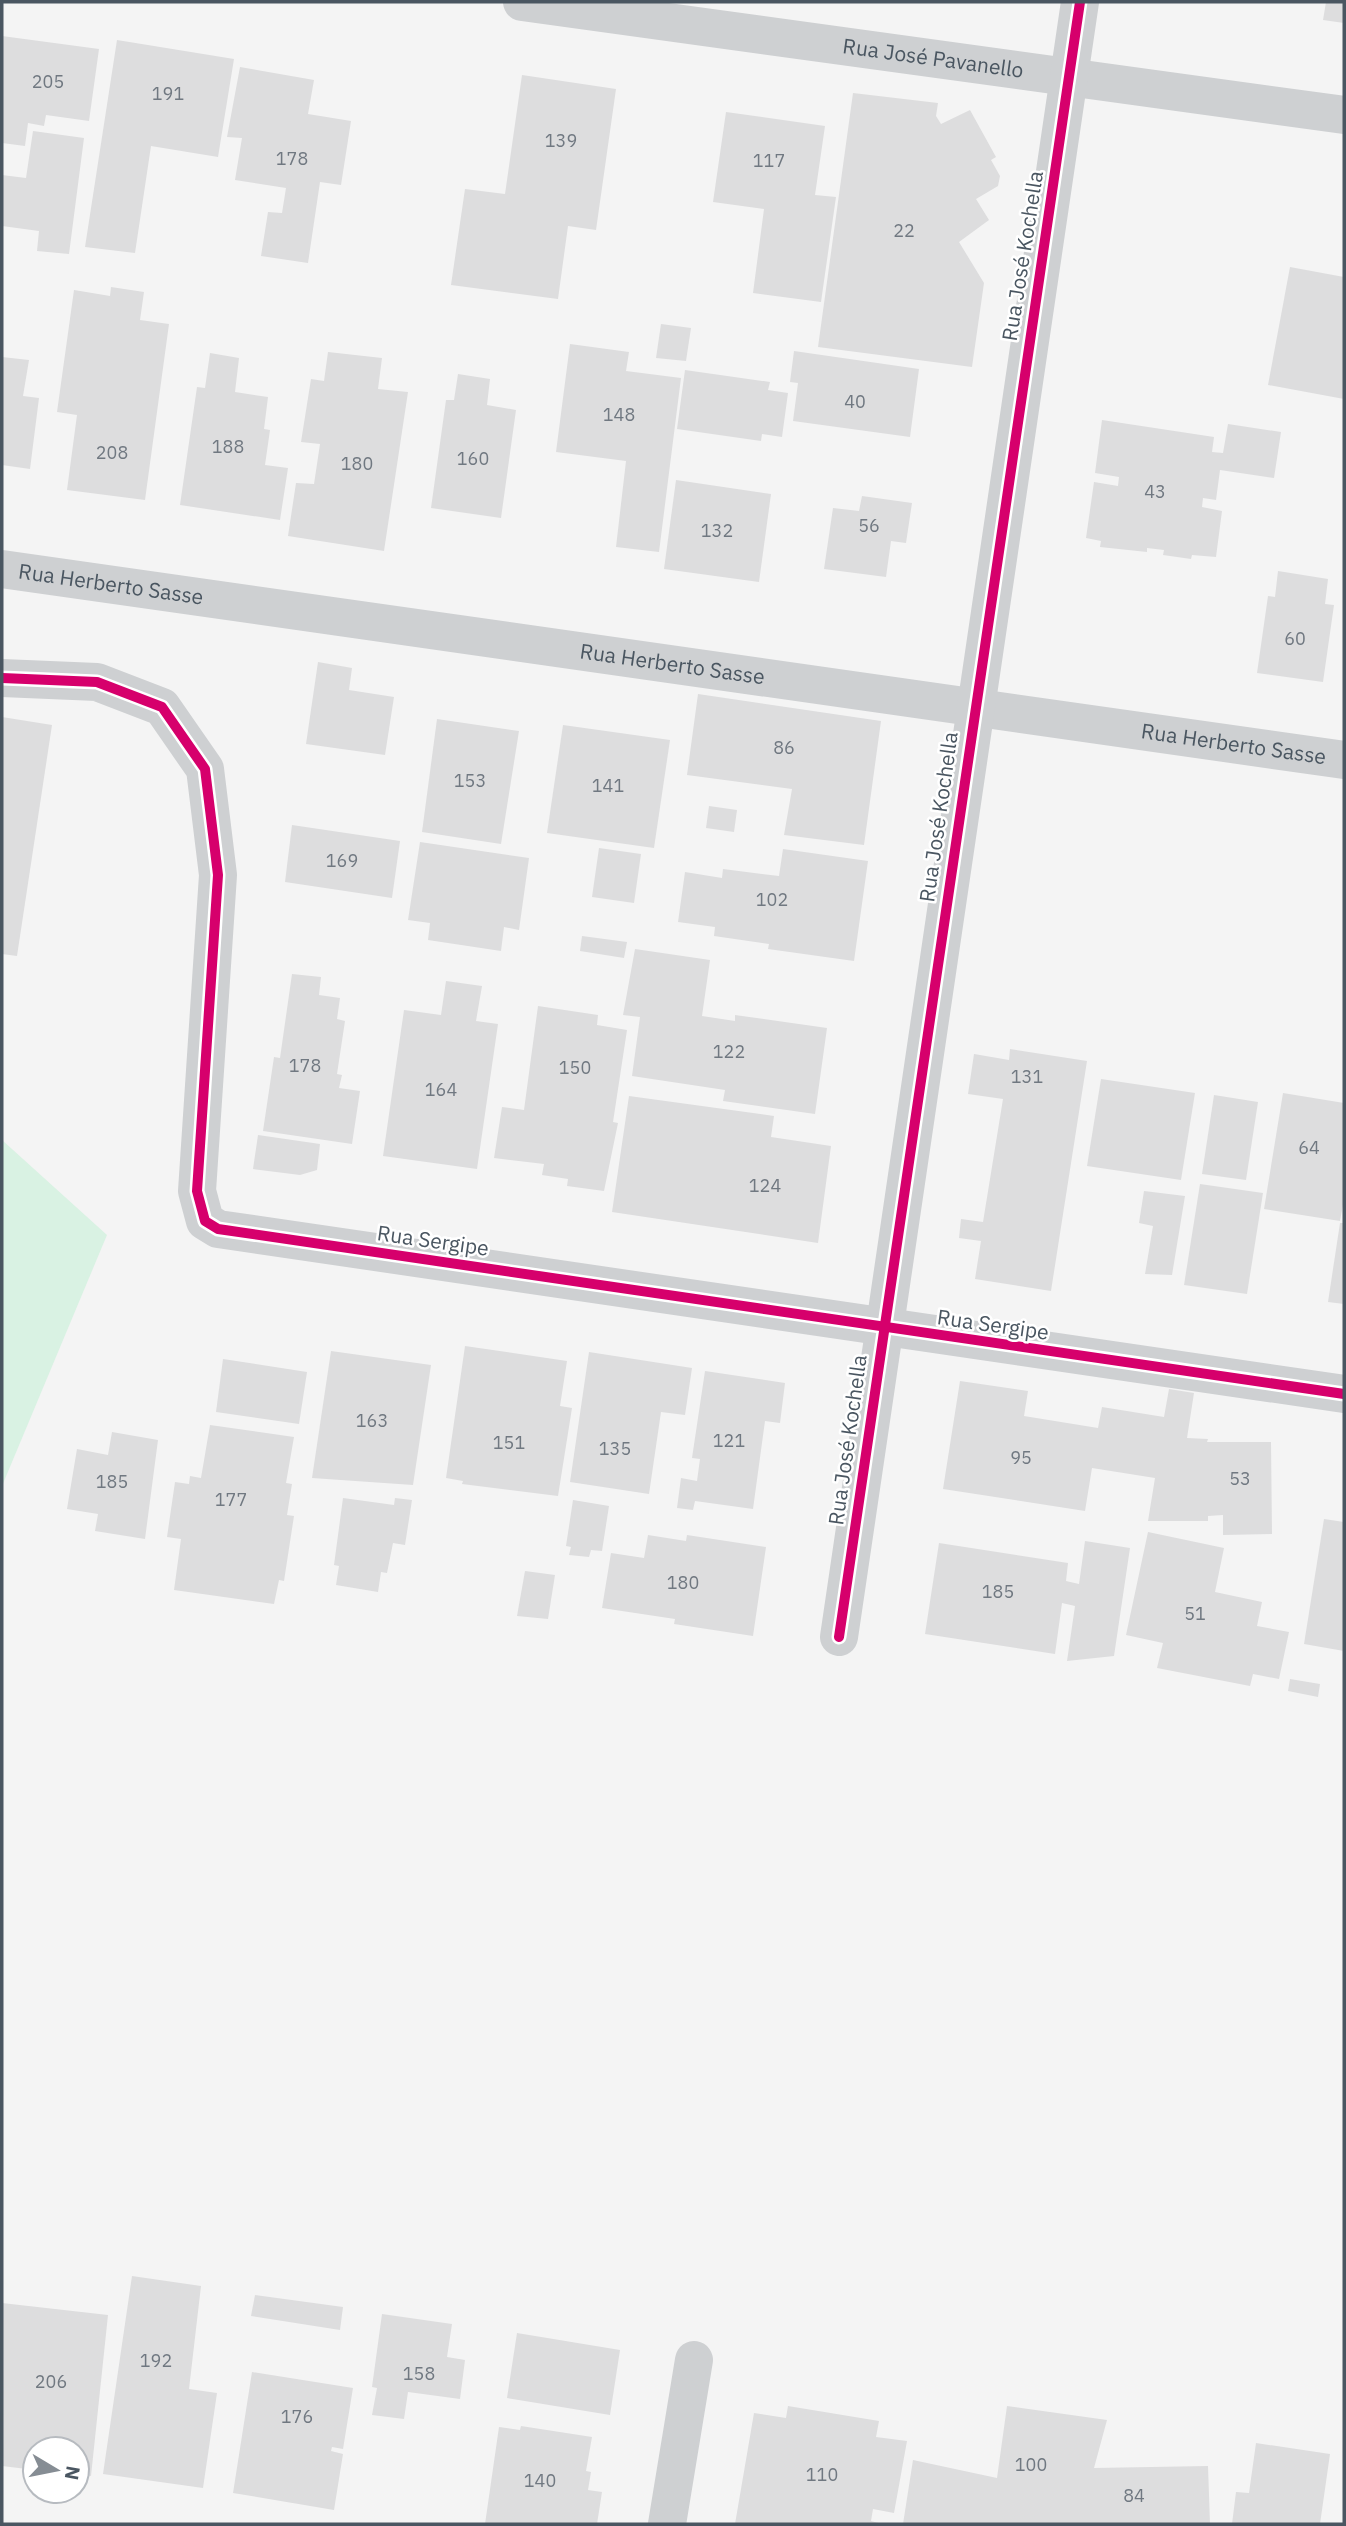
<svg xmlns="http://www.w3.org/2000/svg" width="1346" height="2526" font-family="'IBM Plex Sans',sans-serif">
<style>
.green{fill:#d9f2e3}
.building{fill:#ddddde}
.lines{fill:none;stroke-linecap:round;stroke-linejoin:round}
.street{stroke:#ced0d2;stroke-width:38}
.cycleway-casing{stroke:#fff;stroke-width:15}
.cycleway{stroke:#d6006c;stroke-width:10}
.labels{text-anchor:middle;stroke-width:5;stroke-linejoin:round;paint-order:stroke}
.number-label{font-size:18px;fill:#707881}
.street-label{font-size:21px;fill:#4a5661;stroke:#fff}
</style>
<rect width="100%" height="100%" fill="#f4f4f4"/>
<polygon class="green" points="2,1140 107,1235 2,1486"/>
<g class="building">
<polygon points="1326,2 1344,2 1344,23 1323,20"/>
<polygon points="2,36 99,49 89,121 46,115 44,126 28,123 25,146 2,143"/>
<polygon points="117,40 234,59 218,157 151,146 135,253 85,247"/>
<polygon points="240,67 314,80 308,114 351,121 341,185 320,182 308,263 261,256 268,212 282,213 286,188 235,180 242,138 227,137"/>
<polygon points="522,75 616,89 596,230 568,226 558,299 451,285 465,189 505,194"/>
<polygon points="853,93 938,103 936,116 941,124 970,110 996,157 991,160 1000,176 998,186 976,199 989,220 959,242 984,283 972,367 818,347"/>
<polygon points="726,112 825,126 815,195 836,197 821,302 753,293 764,209 713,202"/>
<polygon points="33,131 84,138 69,254 37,251 39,231 2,226 2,175 26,178"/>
<polygon points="1290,267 1344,277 1344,399 1268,385"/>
<polygon points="111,287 144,292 140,320 169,324 145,500 67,490 77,415 57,412 74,290 110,296"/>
<polygon points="661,324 691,328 686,361 656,358"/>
<polygon points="570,344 629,352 626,371 681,378 659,552 616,547 626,461 556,452"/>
<polygon points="794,351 919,369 910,437 793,421 798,383 790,382"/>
<polygon points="328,352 382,358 378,389 408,392 384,551 288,536 296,483 314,484 320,444 301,442 311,379 324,381"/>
<polygon points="210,353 239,358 235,392 268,397 264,429 270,430 265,465 288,468 280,520 180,505 197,387 205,388"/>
<polygon points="2,357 29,360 23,396 39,398 30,469 2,465"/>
<polygon points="685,370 770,382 768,390 788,393 782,437 762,434 761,441 677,429"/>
<polygon points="458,374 490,379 487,405 516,410 501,518 431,508 446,400 454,400"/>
<polygon points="1102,420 1214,437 1212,452 1223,453 1228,424 1281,432 1274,478 1220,470 1216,500 1203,498 1202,507 1222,511 1216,557 1192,555 1191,559 1163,555 1164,550 1147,548 1147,552 1100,547 1101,541 1086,538 1094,482 1118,486 1119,477 1095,473"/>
<polygon points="676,480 771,494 759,582 664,569"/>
<polygon points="862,496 912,503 906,543 891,541 886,577 824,569 833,508 859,511"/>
<polygon points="1278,571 1328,579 1325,604 1334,605 1323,682 1257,673 1268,596 1275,597"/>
<polygon points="318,662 352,668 349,690 394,697 385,755 306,744"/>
<polygon points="698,694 881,721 864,845 784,835 792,789 687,775"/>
<polygon points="2,717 52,725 17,956 2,954"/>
<polygon points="437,719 519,731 501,844 422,832"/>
<polygon points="563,725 670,740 654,848 547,833"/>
<polygon points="709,806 737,810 734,832 706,828"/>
<polygon points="292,825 400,841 392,898 285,882"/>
<polygon points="420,842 529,858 519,930 504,927 501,951 428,940 430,923 408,920"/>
<polygon points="599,848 641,854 634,903 592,897"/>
<polygon points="783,849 868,861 854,961 768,949 769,944 714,936 715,927 678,922 685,872 722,878 723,869 779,876"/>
<polygon points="582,936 627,942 624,958 580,951"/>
<polygon points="635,949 710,960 702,1016 735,1021 735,1015 827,1028 815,1114 723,1101 725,1090 632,1076 640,1017 623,1015"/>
<polygon points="292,974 321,977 319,995 340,998 337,1019 345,1021 337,1074 342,1075 339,1088 360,1091 352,1144 263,1131 274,1057 280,1058"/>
<polygon points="446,981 482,986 476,1021 498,1024 477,1169 383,1156 404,1010 441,1015"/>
<polygon points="538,1006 598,1015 597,1025 627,1030 613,1122 618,1123 604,1191 567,1186 568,1179 542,1175 544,1164 494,1158 502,1107 524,1110"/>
<polygon points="1010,1049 1087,1061 1051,1291 975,1279 981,1241 959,1238 961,1219 983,1222 1003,1099 968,1094 974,1054 1009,1060"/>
<polygon points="1101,1079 1195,1093 1181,1180 1087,1166"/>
<polygon points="1283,1093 1344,1103 1344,1199 1340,1221 1264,1209"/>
<polygon points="1214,1095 1258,1102 1246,1180 1202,1174"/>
<polygon points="629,1096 774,1116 771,1137 831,1146 818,1243 612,1212"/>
<polygon points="258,1135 320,1144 317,1170 300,1175 253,1169"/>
<polygon points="1200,1184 1263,1193 1247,1294 1184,1285"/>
<polygon points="1144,1191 1185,1196 1172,1275 1145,1274 1153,1226 1139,1223"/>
<polygon points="1340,1223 1344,1223 1344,1304 1328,1302"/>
<polygon points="465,1346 567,1361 560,1406 572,1408 558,1496 462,1484 463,1481 446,1478"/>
<polygon points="331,1351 431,1365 413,1485 312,1478"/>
<polygon points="589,1352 692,1368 685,1415 661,1412 649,1494 570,1482"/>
<polygon points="223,1359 307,1372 299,1424 216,1412"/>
<polygon points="705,1371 785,1383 780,1423 765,1421 753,1509 695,1501 693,1510 677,1508 681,1478 697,1481 700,1459 692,1458"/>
<polygon points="960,1381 1028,1391 1024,1416 1098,1428 1102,1407 1164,1417 1169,1389 1194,1393 1187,1438 1208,1439 1207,1442 1271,1442 1272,1534 1223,1535 1223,1515 1208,1516 1208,1521 1148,1521 1155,1478 1092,1468 1085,1511 943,1489"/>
<polygon points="210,1425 294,1437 286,1483 292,1484 287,1515 294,1516 284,1581 279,1580 274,1604 174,1590 181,1539 167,1537 175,1482 189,1484 190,1476 201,1478"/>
<polygon points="112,1432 158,1440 145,1539 95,1531 98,1514 67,1509 77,1449 108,1455"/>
<polygon points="343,1498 394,1505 395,1498 412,1500 405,1545 393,1543 387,1573 381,1572 378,1592 336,1585 339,1566 334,1565"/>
<polygon points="573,1500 609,1506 602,1551 591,1550 589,1557 569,1555 571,1547 566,1546"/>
<polygon points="1324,1519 1344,1522 1344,1651 1304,1644"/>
<polygon points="1148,1532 1224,1548 1215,1592 1262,1602 1257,1626 1289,1632 1279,1679 1253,1674 1250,1686 1157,1668 1163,1643 1126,1635"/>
<polygon points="648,1535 686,1541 687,1535 766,1547 753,1636 674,1624 675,1619 602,1608 611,1553 644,1558"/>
<polygon points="1085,1541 1130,1548 1114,1656 1067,1661 1075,1606 1062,1603 1055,1654 925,1634 939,1543 1068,1563 1066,1581 1079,1584"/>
<polygon points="525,1571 555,1575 548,1619 517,1616"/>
<polygon points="1290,1679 1320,1684 1318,1697 1288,1691"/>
<polygon points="132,2276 201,2286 189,2389 217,2393 203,2488 103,2474"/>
<polygon points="255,2295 343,2307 340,2330 251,2316"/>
<polygon points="2,2303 108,2315 91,2476 77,2474 77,2449 35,2449 35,2470 2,2466"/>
<polygon points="382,2314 452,2324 447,2357 465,2360 460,2399 408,2392 404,2419 372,2415 377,2388 372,2387"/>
<polygon points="517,2333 620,2350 610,2415 507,2398"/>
<polygon points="252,2372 353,2388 343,2449 332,2447 331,2451 343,2454 334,2510 233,2493"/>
<polygon points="788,2406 879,2421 876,2437 907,2441 894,2513 873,2509 871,2521 882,2524 735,2524 754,2413 786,2418"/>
<polygon points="1007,2406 1107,2420 1094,2468 1208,2466 1210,2524 903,2524 913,2460 997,2478"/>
<polygon points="521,2426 592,2437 586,2471 591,2472 588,2490 602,2492 597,2524 485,2524 499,2427 520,2430"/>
<polygon points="1256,2443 1330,2454 1320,2524 1232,2524 1236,2492 1249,2493"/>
</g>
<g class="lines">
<g class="street">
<path id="s1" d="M522,2L1344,115"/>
<path id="s2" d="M2,569L1344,760"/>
<polyline points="2,678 97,682 162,707 205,769 218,875 197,1191 205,1221 218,1229 1344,1394"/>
<polyline points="839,1637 1080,2"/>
<polyline points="667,2524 694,2360"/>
</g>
<defs>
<g id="cycleway">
<polyline points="2,678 97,682 162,707 205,769 218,875 197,1191 205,1221 218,1229 1344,1394"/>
<polyline points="839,1637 1080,2"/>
</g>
</defs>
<use href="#cycleway" class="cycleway-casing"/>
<use href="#cycleway" class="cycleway"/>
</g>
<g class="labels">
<g class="number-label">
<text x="48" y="88">205</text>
<text x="168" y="100">191</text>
<text x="561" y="147">139</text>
<text x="292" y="165">178</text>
<text x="769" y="167">117</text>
<text x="904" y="237">22</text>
<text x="855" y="408">40</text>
<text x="619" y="421">148</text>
<text x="228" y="453">188</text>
<text x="112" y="459">208</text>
<text x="473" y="465">160</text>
<text x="357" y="470">180</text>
<text x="1155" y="498">43</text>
<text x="869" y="532">56</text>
<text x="717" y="537">132</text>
<text x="1295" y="645">60</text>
<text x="784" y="754">86</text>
<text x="470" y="787">153</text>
<text x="608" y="792">141</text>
<text x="342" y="867">169</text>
<text x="772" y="906">102</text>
<text x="729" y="1058">122</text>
<text x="305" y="1072">178</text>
<text x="575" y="1074">150</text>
<text x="1027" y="1083">131</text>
<text x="441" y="1096">164</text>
<text x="1309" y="1154">64</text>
<text x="765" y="1192">124</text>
<text x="372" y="1427">163</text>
<text x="729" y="1447">121</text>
<text x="509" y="1449">151</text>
<text x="615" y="1455">135</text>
<text x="1021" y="1464">95</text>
<text x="1240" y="1485">53</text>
<text x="112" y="1488">185</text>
<text x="231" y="1506">177</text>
<text x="683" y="1589">180</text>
<text x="998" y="1598">185</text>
<text x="1195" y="1620">51</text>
<text x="156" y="2367">192</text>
<text x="419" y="2380">158</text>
<text x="51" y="2388">206</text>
<text x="297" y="2423">176</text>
<text x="1031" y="2471">100</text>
<text x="822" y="2481">110</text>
<text x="540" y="2487">140</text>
<text x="1134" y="2502">84</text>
</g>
<g class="street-label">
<text dy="7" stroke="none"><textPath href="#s1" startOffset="415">Rua José Pavanello</textPath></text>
<text transform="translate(1023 256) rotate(-81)" y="7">Rua José Kochella</text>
<text dy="7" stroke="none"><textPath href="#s2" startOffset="110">Rua Herberto Sasse</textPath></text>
<text dy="7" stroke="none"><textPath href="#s2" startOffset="677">Rua Herberto Sasse</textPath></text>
<text dy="7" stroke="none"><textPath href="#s2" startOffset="1244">Rua Herberto Sasse</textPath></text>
<text transform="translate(939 817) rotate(-82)" y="7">Rua José Kochella</text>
<text transform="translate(433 1241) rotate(8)" y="7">Rua Sergipe</text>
<text transform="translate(993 1325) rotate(8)" y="7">Rua Sergipe</text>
<text transform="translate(848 1440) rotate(-82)" y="7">Rua José Kochella</text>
</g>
</g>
<rect width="1346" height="2526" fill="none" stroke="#4a5661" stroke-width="7"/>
<g transform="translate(56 2470) rotate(100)"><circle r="33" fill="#ffffff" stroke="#b7bbc0" stroke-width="2"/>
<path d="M0-5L12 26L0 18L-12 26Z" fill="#868d94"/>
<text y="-10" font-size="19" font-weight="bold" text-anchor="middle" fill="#4a5661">N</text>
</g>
</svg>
